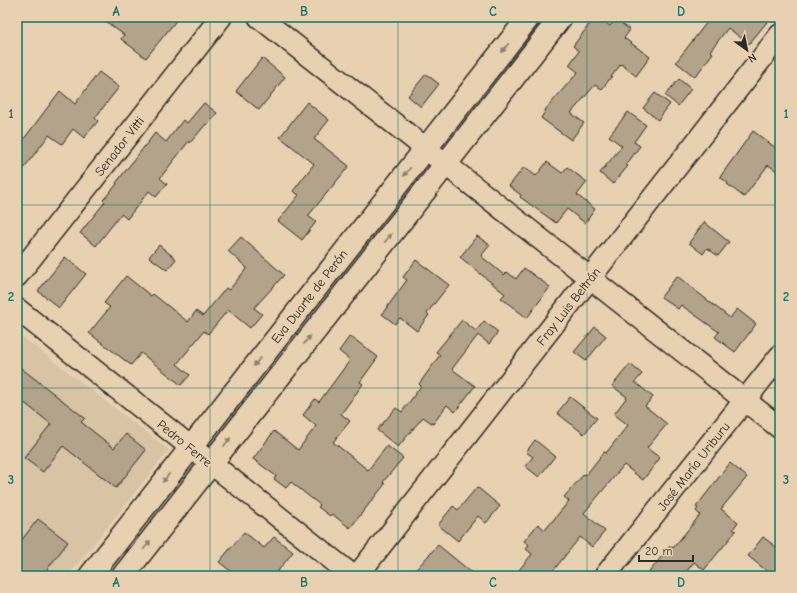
<svg xmlns="http://www.w3.org/2000/svg" width="797" height="593" font-family="'Comic Neue',sans-serif">
<style>
.built{fill:#d8c3a5}
.building{fill:#b3a38b;stroke:#2b2b2b}
.lines{fill:none;stroke-linecap:round;stroke-linejoin:round}
.minor-casing{stroke:#2b2b2b;stroke-width:24}
.tertiary-casing{stroke:#2b2b2b;stroke-width:25}
.minor{stroke:#e8d1b0;stroke-width:21}
.tertiary{stroke:#e8d1b0;stroke-width:22}
.oneway{fill:#8a7e6e}
.grid{fill:none;stroke:#0f766e;stroke-width:1;stroke-opacity:0.55}
.labels{text-anchor:middle;stroke-width:4;stroke-linejoin:round;paint-order:stroke}
.street-label{font-size:13px;fill:#2b2b2b;stroke:#e8d1b0}
.neatline{fill:none;stroke:#0f766e;stroke-width:1.5}
.grid-label{font-size:13px;text-anchor:middle;font-weight:bold;fill:#0f766e}
</style>
<rect width="100%" height="100%" fill="#e8d1b0"/>
<filter id="ink" filterUnits="userSpaceOnUse"><feTurbulence type="fractalNoise" baseFrequency=".025" numOctaves="2"/><feDisplacementMap in="SourceGraphic" scale="8" xChannelSelector="R" yChannelSelector="G"/><feConvolveMatrix kernelMatrix="1 2 1 2 8 2 1 2 1" color-interpolation-filters="sRGB"/></filter>
<g filter="url(#ink)">
<polygon class="built" points="17,333 169,450 68,576 17,576"/>
<g class="building">
<polygon points="100,17 179,17 146,58 121,39 124,35"/>
<polygon points="595,17 598,17 610,26 616,19 630,30 624,38 650,57 636,76 621,64 602,89 595,85 571,113 584,123 571,140 541,118 546,110 545,110 578,72 569,65 579,51 573,46"/>
<polygon points="711,17 771,17 749,44 728,28 710,51 713,53 695,77 676,62"/>
<polygon points="262,58 285,77 259,110 236,91"/>
<polygon points="99,72 119,87 95,118 98,121 84,138 73,129 62,144 49,135 17,177 17,148 60,91 75,104"/>
<polygon points="426,74 439,84 421,107 408,96"/>
<polygon points="679,79 691,89 678,106 665,95"/>
<polygon points="655,93 670,104 658,120 643,108"/>
<polygon points="307,102 329,120 314,139 349,166 308,216 316,222 302,240 278,221 299,195 293,191 314,164 280,137"/>
<polygon points="204,103 217,113 207,125 206,124 190,143 189,141 160,178 167,184 156,197 149,191 127,219 121,214 96,246 80,233 105,202 103,200 117,184 116,183 155,133 166,142 183,120 187,123"/>
<polygon points="628,112 646,125 634,142 640,146 626,165 628,166 613,184 600,173 622,146 609,136"/>
<polygon points="753,131 780,151 780,173 768,165 744,197 727,184 728,183 720,177"/>
<polygon points="547,162 562,173 567,167 587,182 577,195 595,209 585,223 567,209 556,223 520,197 521,195 509,186 524,167 536,176"/>
<polygon points="704,222 729,242 718,256 707,248 703,254 689,243"/>
<polygon points="477,236 490,245 481,256 504,275 507,272 516,279 524,268 550,287 527,318 501,298 505,294 460,257"/>
<polygon points="241,237 284,275 254,308 262,314 250,328 228,310 208,334 204,331 177,364 190,375 181,385 141,353 131,365 89,333 110,307 104,303 126,276 151,296 153,294 188,322 196,311 203,316 226,288 229,290 247,268 228,251"/>
<polygon points="159,245 176,259 167,270 149,257"/>
<polygon points="65,257 86,274 59,308 38,291"/>
<polygon points="416,260 449,285 427,313 429,315 417,331 400,318 395,324 382,314 407,280 403,277"/>
<polygon points="677,276 730,318 737,309 756,324 735,352 715,337 719,332 681,305 678,309 661,297"/>
<polygon points="462,320 476,331 484,321 498,332 489,344 478,335 452,369 475,386 455,412 447,405 433,424 423,417 398,447 377,430 396,408 402,412 421,386 419,384 440,355 436,352"/>
<polygon points="595,327 606,336 586,361 574,352"/>
<polygon points="350,336 378,357 360,382 363,384 341,414 350,421 333,442 368,470 387,446 403,458 383,482 385,484 350,528 332,514 330,516 318,507 320,505 291,482 286,488 274,479 276,476 253,459 274,431 298,450 316,426 303,415 315,399 319,402 350,360 339,351"/>
<polygon points="630,364 642,374 635,382 653,397 645,406 667,424 647,448 660,458 643,480 624,465 584,513 605,531 592,547 580,537 549,576 527,576 519,570 532,554 526,549 529,545 524,541 538,524 545,530 569,501 564,497 584,474 586,475 604,452 606,453 628,425 614,414 627,397 612,386"/>
<polygon points="17,365 85,418 81,422 114,448 126,434 146,450 116,488 63,446 43,472 24,458 51,424 17,397"/>
<polygon points="570,397 597,418 584,434 557,413"/>
<polygon points="535,440 555,456 539,477 525,466 533,457 526,452"/>
<polygon points="730,463 747,477 721,509 738,522 733,529 736,531 704,570 694,562 683,576 646,576 670,546 673,548 700,515 696,511 698,508 696,507"/>
<polygon points="477,487 500,506 486,523 478,516 458,541 438,525 453,506 458,510"/>
<polygon points="38,519 68,542 42,576 17,576 17,546"/>
<polygon points="244,532 264,548 274,537 293,552 274,576 237,576 219,562"/>
<polygon points="763,537 780,550 780,576 773,576 748,556"/>
<polygon points="438,545 476,576 410,576"/>
</g>
<g class="lines">
<defs>
<g id="minor">
<polyline points="259,17 780,428"/>
<polyline points="17,276 221,17"/>
<polyline points="17,309 353,576"/>
<polyline points="357,576 780,35"/>
<polyline points="605,576 780,356"/>
</g>
<g id="tertiary">
<polyline points="90,576 529,17"/>
<polyline points="123,576 561,17"/>
</g>
</defs>
<use href="#minor" class="minor-casing"/>
<use href="#tertiary" class="tertiary-casing"/>
<use href="#minor" class="minor"/>
<use href="#tertiary" class="tertiary"/>
</g>
<defs><path id="oneway-solid" d="M-6-.8H1V-3.2L6.5 0L1 3.2V.8H-6Z"/></defs>
<g class="oneway">
<use href="#oneway-solid" transform="translate(505 48) rotate(128)"/>
<use href="#oneway-solid" transform="translate(407 172) rotate(128)"/>
<use href="#oneway-solid" transform="translate(388 238) rotate(-52)"/>
<use href="#oneway-solid" transform="translate(307 340) rotate(-52)"/>
<use href="#oneway-solid" transform="translate(257 362) rotate(128)"/>
<use href="#oneway-solid" transform="translate(227 442) rotate(-52)"/>
<use href="#oneway-solid" transform="translate(166 478) rotate(128)"/>
<use href="#oneway-solid" transform="translate(147 545) rotate(-52)"/>
</g>
</g>
<path class="grid" d="M210,17V576M398,17V576M587,17V576M17,205H780M17,388H780"/>
<g class="labels">
<g class="street-label">
<text transform="translate(119 146) rotate(-52)" y="5">Senador Vitti</text>
<text transform="translate(309 296) rotate(-52)" y="5">Eva Duarte de Perón</text>
<text transform="translate(568 306) rotate(-52)" y="5">Fray Luis Beltrán</text>
<text transform="translate(185 443) rotate(39)" y="5">Pedro Ferre</text>
<text transform="translate(693 466) rotate(-52)" y="5">José María Uriburu</text>
</g>
</g>
<rect width="797" height="593" fill="none" stroke="#e8d1b0" stroke-width="44"/>
<g transform="translate(747 50) rotate(147)" stroke="#e8d1b0" stroke-width="3" paint-order="stroke">
<path d="M0-3L7 15L0 10L-7 15Z" fill="#2b2b2b"/>
<text y="-6" font-size="11" font-weight="bold" text-anchor="middle" fill="#2b2b2b">N</text>
</g>
<path d="M639 555v6h54v-6" fill="none" stroke="#2b2b2b" stroke-width="2"/>
<text x="645" y="555" font-size="12" fill="#2b2b2b" stroke="#e8d1b0" stroke-width="3" paint-order="stroke">20 m</text>
<rect x="22" y="22" width="753" height="549" class="neatline"/>
<g class="grid-label">
<text x="116" y="16">A</text>
<text x="304" y="16">B</text>
<text x="493" y="16">C</text>
<text x="681" y="16">D</text>
<text x="11" y="118">1</text>
<text x="786" y="118">1</text>
<text x="11" y="301">2</text>
<text x="786" y="301">2</text>
<text x="11" y="484">3</text>
<text x="786" y="484">3</text>
<text x="116" y="587">A</text>
<text x="304" y="587">B</text>
<text x="493" y="587">C</text>
<text x="681" y="587">D</text>
</g>
</svg>
